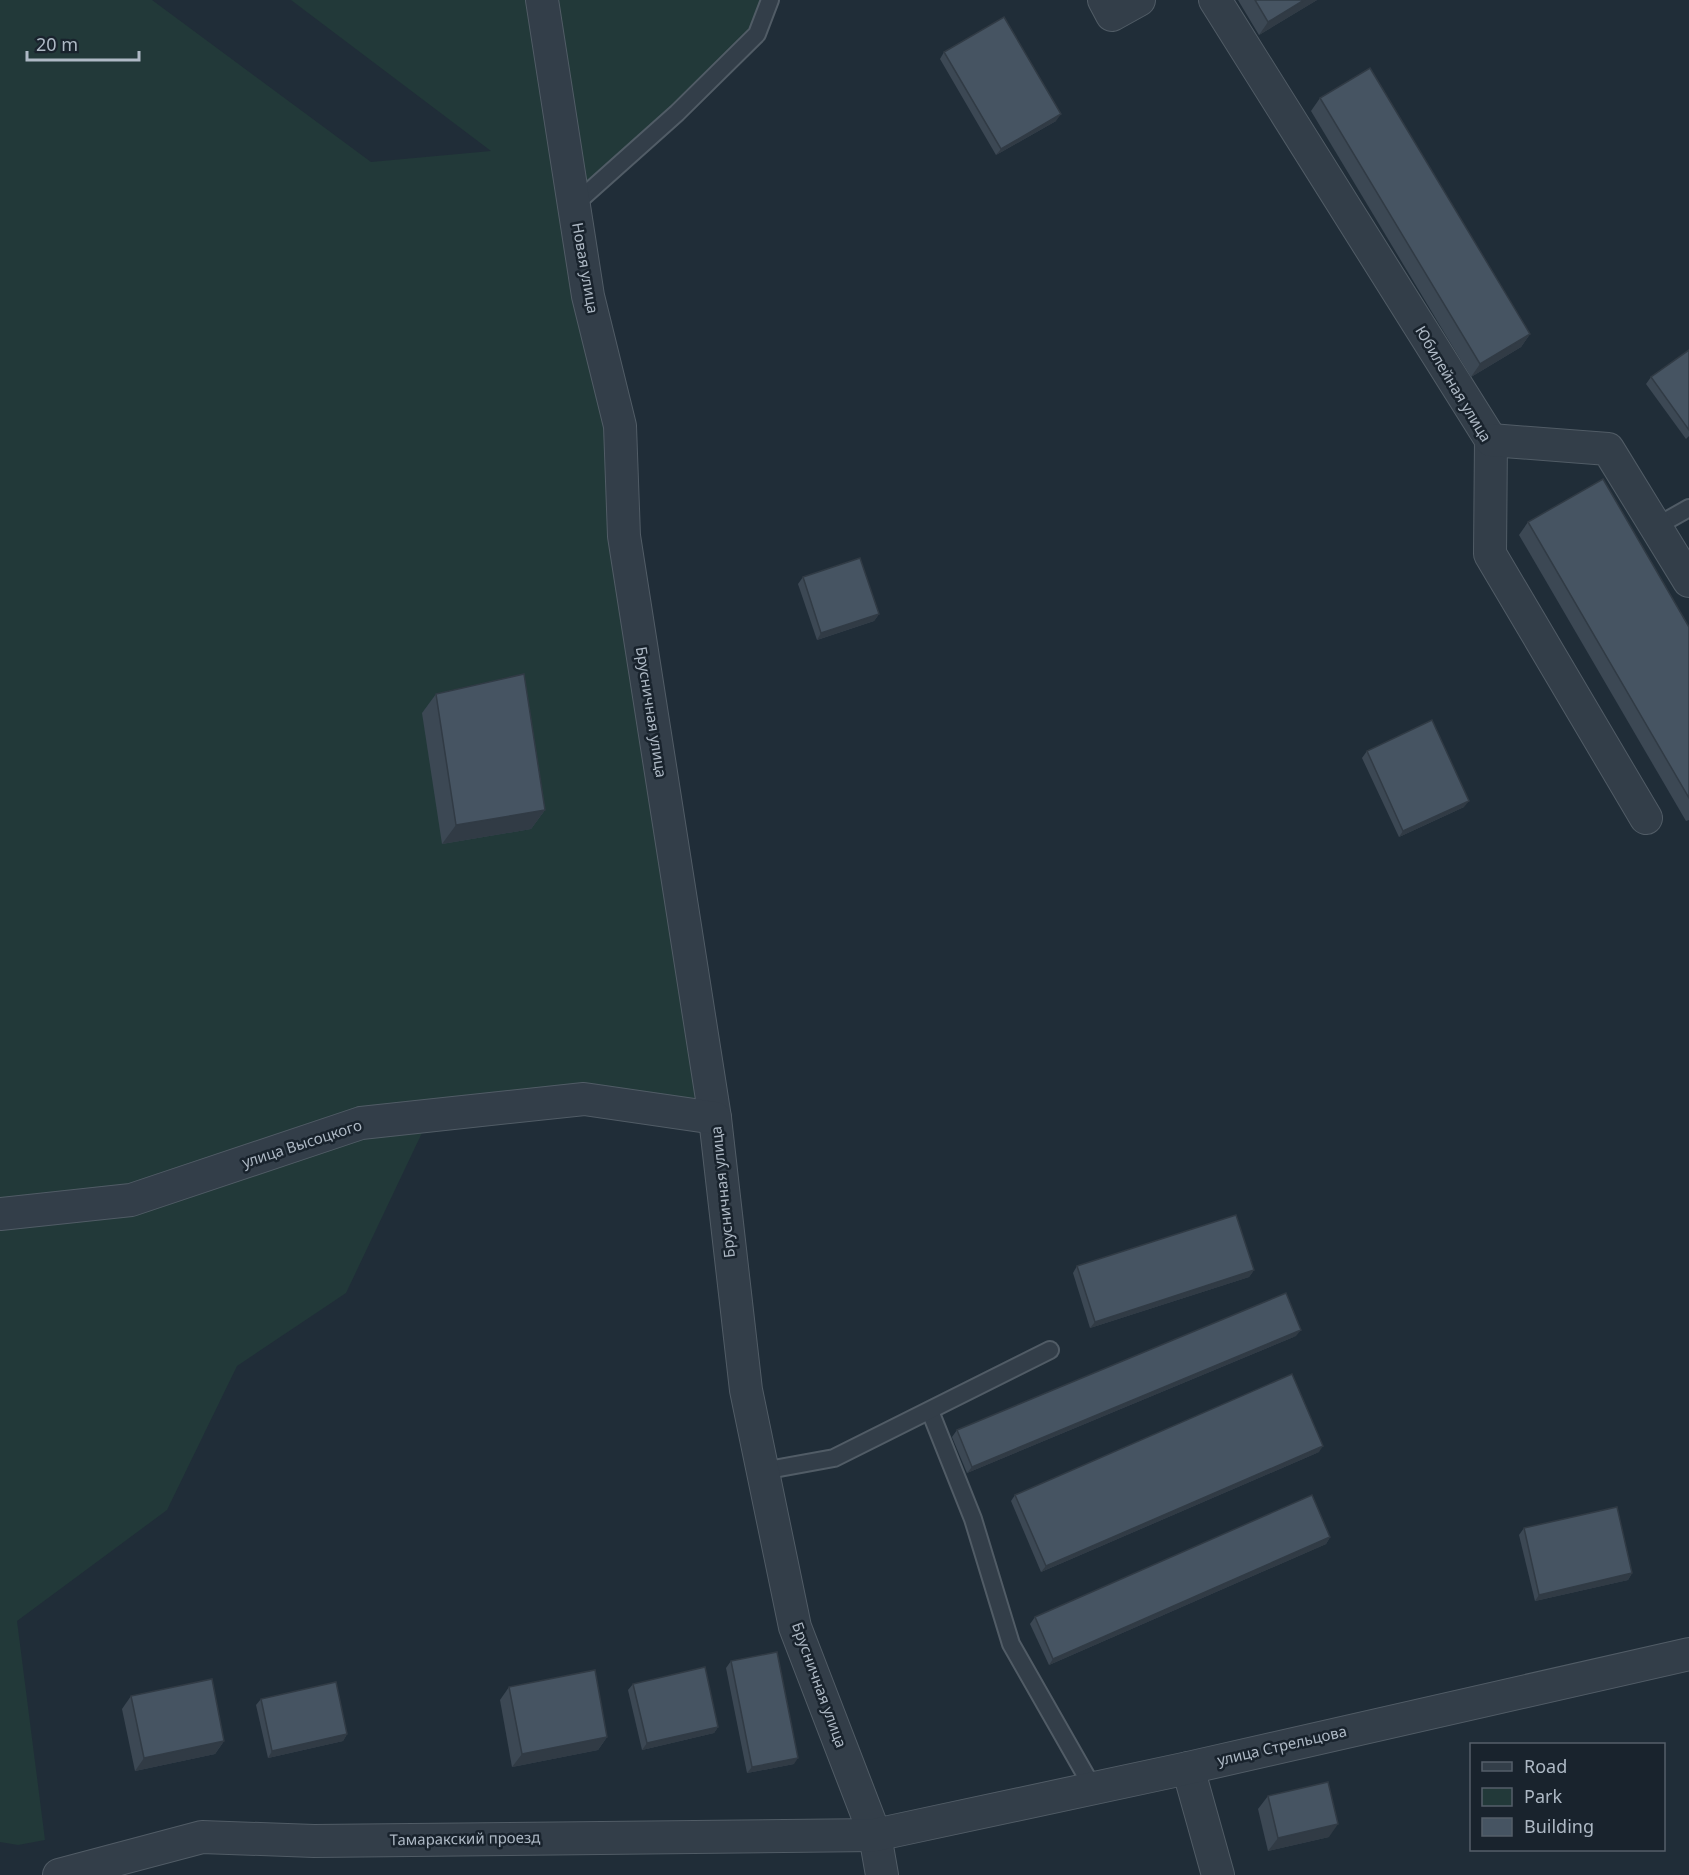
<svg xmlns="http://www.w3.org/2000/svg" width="1689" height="1875" font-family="'Noto Sans',sans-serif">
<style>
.green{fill:#223939}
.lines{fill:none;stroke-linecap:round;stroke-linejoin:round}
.lane-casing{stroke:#515c66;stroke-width:20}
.street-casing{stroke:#515c66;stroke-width:34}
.lane{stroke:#333e49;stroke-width:16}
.street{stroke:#333e49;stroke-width:32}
.wall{fill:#3c4854}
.shaded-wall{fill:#313b45}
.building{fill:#465462;stroke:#313b45;stroke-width:1.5}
.labels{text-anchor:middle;stroke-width:5;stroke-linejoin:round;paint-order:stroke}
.street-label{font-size:15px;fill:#aeb9c5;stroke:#19232d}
</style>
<rect width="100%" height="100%" fill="#202d38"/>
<polygon class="green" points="0,0 152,0 371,162 491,151 291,0 770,0 757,34 574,205 715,1118 584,1099 430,1116 346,1293 237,1366 167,1510 17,1621 45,1840 18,1845 0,1842"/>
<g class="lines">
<defs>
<g id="lane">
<polyline points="574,205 677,113 757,34 770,0"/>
<polyline points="1657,526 1689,508"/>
<polyline points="930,1411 973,1519 1011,1644 1093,1788"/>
<polyline points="763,1471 834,1458 1050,1350"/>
</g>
<g id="street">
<polyline points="542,0 588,296 620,426 624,536 715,1118 746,1390 795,1627 875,1835 882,1875"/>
<polyline points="1104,0 1112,15 1139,0"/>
<polyline points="1215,0 1491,440 1490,554 1646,818"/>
<polyline points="1491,440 1608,449 1689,581"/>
<polyline points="0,1214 131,1200 361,1123 584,1099 715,1118"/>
<polyline points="1188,1768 1218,1875"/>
<polyline points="59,1875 202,1837 314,1841 875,1835 1188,1768 1689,1654"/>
</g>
</defs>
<use href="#lane" class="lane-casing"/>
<use href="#street" class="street-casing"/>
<use href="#lane" class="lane"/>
<use href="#street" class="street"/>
</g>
<g class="wall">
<polygon points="1238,0 1317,0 1259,35"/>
<polygon points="944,52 1056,121 996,155 940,59"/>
<polygon points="1320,98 1530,334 1521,347 1471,377 1311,111"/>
<polygon points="1689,350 1689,436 1686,439 1646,384 1651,377"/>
<polygon points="1528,522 1689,627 1689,820 1686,821 1519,535"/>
<polygon points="803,577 879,614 874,621 817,640 798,584"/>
<polygon points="436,694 545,810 531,829 442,844 422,713"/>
<polygon points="1367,751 1464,807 1399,837 1362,758"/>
<polygon points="1077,1266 1254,1270 1249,1277 1090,1328 1073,1273"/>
<polygon points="1296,1336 967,1473 952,1437 957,1430"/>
<polygon points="1319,1452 1041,1572 1011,1501 1015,1495"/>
<polygon points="1524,1528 1632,1573 1628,1580 1535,1601 1519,1535"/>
<polygon points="1330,1537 1326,1544 1049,1665 1030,1624 1035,1617"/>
<polygon points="731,1661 794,1764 747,1773 726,1668"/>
<polygon points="633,1684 718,1727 714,1733 642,1750 628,1690"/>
<polygon points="509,1687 607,1737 598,1750 512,1767 500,1700"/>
<polygon points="131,1696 224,1741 215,1754 135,1771 122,1709"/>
<polygon points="261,1699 347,1734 343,1741 268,1758 256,1705"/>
<polygon points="1268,1796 1329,1837 1268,1851 1258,1809"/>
</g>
<g class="shaded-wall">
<polygon points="1304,0 1317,0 1259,35 1268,22"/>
<polygon points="1061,114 1056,121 996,155 1001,149"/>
<polygon points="1530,334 1521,347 1471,377 1480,364"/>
<polygon points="879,614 874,621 817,640 821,633"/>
<polygon points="1469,801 1464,807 1399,837 1403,831"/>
<polygon points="545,810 531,829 442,844 456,825"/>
<polygon points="1254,1270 1249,1277 1090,1328 1095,1322"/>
<polygon points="1301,1330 1296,1336 967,1473 972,1467"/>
<polygon points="1323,1446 1319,1452 1041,1572 1046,1566"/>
<polygon points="1330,1537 1326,1544 1049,1665 1053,1659"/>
<polygon points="1632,1573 1628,1580 1535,1601 1539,1595"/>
<polygon points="718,1727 714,1733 642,1750 647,1743"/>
<polygon points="347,1734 343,1741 268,1758 272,1751"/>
<polygon points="607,1737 598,1750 512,1767 522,1754"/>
<polygon points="224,1741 215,1754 135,1771 144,1758"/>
<polygon points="798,1758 794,1764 747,1773 752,1767"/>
<polygon points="1338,1824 1329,1837 1268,1851 1278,1838"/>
</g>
<g class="building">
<polygon points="1255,0 1304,0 1268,22"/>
<polygon points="1004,17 1061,114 1001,149 944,52"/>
<polygon points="1370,68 1530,334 1480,364 1320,98"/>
<polygon points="1689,350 1689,430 1651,377"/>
<polygon points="1603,479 1689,627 1689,798 1528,522"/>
<polygon points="860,558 879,614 821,633 803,577"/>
<polygon points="524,674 545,810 456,825 436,694"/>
<polygon points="1432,720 1469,801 1403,831 1367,751"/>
<polygon points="1236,1215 1254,1270 1095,1322 1077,1266"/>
<polygon points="1286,1293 1301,1330 972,1467 957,1430"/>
<polygon points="1292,1374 1323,1446 1046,1566 1015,1495"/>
<polygon points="1312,1495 1330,1537 1053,1659 1035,1617"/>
<polygon points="1617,1507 1632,1573 1539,1595 1524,1528"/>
<polygon points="777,1652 798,1758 752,1767 731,1661"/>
<polygon points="705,1667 718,1727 647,1743 633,1684"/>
<polygon points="595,1670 607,1737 522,1754 509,1687"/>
<polygon points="212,1679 224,1741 144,1758 131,1696"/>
<polygon points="336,1682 347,1734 272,1751 261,1699"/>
<polygon points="1328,1782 1338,1824 1278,1838 1268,1796"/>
</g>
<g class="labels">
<g class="street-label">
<text transform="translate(585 268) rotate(80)" y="5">Новая улица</text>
<text transform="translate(1453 384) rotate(59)" y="5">Юбилейная улица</text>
<text transform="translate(651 712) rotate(81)" y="5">Брусничная улица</text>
<text transform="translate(302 1144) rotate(-18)" y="5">улица Высоцкого</text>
<text transform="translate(723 1192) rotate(-96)" y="5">Брусничная улица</text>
<text transform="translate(819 1685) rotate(70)" y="5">Брусничная улица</text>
<text transform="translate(1282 1746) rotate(-13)" y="5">улица Стрельцова</text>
<text transform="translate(465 1839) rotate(-1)" y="5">Тамаракский проезд</text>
</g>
</g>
<rect x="1470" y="1743" width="195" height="108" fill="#19232d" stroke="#555f6a" stroke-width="1.5"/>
<rect x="1482" y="1762" width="30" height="9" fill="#333e49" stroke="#555f6a" stroke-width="1.5"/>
<text x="1524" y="1773" font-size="18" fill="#aeb9c5">Road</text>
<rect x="1482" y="1788" width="30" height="18" fill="#223939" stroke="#555f6a" stroke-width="1.5"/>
<text x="1524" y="1803" font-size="18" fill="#aeb9c5">Park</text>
<rect x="1482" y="1818" width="30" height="18" fill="#465462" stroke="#555f6a" stroke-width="1.5"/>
<text x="1524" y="1833" font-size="18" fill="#aeb9c5">Building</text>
<path d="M27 51v9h112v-9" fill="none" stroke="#aeb9c5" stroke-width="3"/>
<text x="36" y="51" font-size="18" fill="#aeb9c5" stroke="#19232d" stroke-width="4.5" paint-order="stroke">20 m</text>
</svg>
